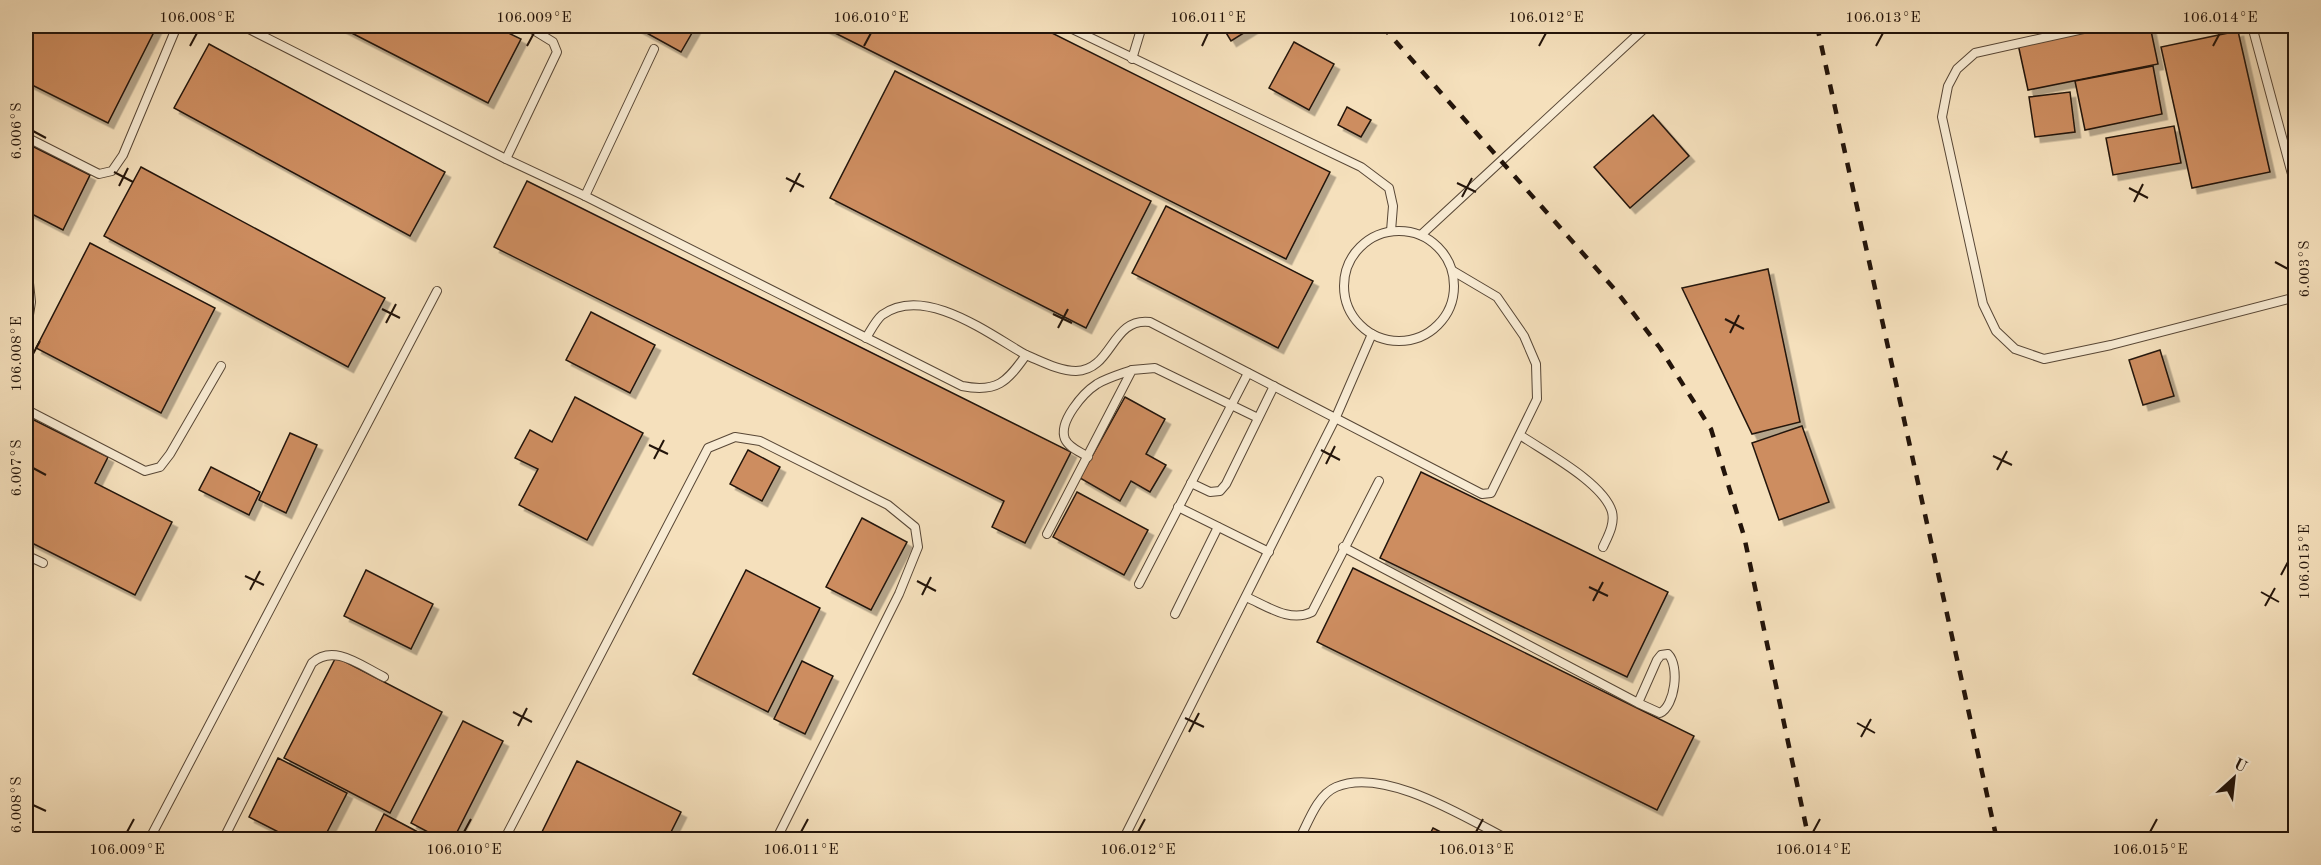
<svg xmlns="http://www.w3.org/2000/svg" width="2321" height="865" font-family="'Old Standard TT',serif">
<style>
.building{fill:#cd8d61;stroke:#23140a;stroke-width:1.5;filter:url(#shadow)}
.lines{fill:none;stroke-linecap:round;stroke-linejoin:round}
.lane-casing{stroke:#584736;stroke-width:10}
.lane{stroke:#f8ebd3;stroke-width:8}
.rail{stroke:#23140a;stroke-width:4.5;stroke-dasharray:10 10;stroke-linecap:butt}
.ticks{fill:none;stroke:#23140a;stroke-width:2}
.neatline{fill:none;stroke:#23140a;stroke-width:2}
.ticks-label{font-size:15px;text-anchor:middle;fill:#23140a}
</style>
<defs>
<filter id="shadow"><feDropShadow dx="5.5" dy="5.5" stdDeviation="0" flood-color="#0004"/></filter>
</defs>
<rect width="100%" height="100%" fill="#f5e0bc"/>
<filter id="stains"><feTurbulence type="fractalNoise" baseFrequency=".00333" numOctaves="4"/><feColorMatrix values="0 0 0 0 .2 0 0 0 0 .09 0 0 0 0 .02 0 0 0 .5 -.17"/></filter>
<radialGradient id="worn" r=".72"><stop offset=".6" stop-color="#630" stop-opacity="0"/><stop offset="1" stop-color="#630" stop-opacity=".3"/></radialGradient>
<g class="building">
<polygon points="26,26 157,26 108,123 26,82"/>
<polygon points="338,26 494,26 521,39 488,103"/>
<polygon points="634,26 696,26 681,52"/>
<polygon points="821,26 1038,26 1330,172 1286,259"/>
<polygon points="1222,26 1255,26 1231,41"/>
<polygon points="2112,26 2150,26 2158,64 2028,90 2018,44"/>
<polygon points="2238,31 2270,172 2192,188 2161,47"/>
<polygon points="1294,42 1334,64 1309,110 1269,88"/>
<polygon points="209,44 445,172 410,236 174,108"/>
<polygon points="2153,66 2162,114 2085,130 2075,81"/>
<polygon points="895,71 1151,201 1086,328 830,198"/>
<polygon points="2070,92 2075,132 2035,137 2029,97"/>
<polygon points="1347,107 1371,120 1361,137 1338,125"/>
<polygon points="1653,115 1689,156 1630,208 1594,167"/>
<polygon points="2174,126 2181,163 2113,175 2106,138"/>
<polygon points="26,143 90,175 63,230 26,211"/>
<polygon points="141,167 385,298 348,367 104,236"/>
<polygon points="527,181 1071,452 1025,543 992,527 1004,501 494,247"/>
<polygon points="1166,206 1313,281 1278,348 1132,273"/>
<polygon points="90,243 215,308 161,413 36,348"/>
<polygon points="1768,269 1800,422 1752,434 1682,288"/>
<polygon points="591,312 655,345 630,393 566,360"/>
<polygon points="2160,350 2174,396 2143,405 2129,360"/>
<polygon points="575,397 643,433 587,540 519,505 538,469 515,458 530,430 552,442"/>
<polygon points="1125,397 1165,419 1146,454 1166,465 1150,492 1131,481 1120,501 1080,478"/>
<polygon points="32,419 108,457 95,483 172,522 135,595 26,540 26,432"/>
<polygon points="1802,426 1829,502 1779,520 1752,443"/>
<polygon points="290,433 317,445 286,513 259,500"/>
<polygon points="748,450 780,467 762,501 730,484"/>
<polygon points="211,467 260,492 249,515 199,490"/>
<polygon points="1421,472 1668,592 1627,677 1380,558"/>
<polygon points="1077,492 1148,530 1124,575 1053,537"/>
<polygon points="862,518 907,542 871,610 826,587"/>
<polygon points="1353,568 1694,736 1657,810 1317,642"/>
<polygon points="366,570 433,604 411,649 344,616"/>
<polygon points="746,570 820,608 768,712 693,674"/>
<polygon points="336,657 442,712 390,813 284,758"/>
<polygon points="802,661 833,676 805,734 774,719"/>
<polygon points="463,721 503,741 453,840 443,840 411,823"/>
<polygon points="278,758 347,793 323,840 294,840 249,817"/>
<polygon points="577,761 681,812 667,840 538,840"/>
<polygon points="384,814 433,840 371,840"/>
<polygon points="1433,828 1456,840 1427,840"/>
</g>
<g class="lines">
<defs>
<g id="lane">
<polyline points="243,26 506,159 557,52 553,42 527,26"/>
<polyline points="1066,26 1361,167 1389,188 1393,206 1391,231"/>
<polyline points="2097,26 1975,53 1957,69 1948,86 1942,117 1983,304 1996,331 2015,349 2044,359 2111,345 2296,297"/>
<polyline points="2252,26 2296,189"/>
<path d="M654,49L585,196L962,386C997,393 1007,382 1026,355C1041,361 1059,371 1076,371C1113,370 1111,317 1150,322L1482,494L1491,493L1537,399L1536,364L1524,336L1497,297L1453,271"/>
<polyline points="1132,59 1142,26"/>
<polyline points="26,137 99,174 112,171 123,155 177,26"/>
<polyline points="506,159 585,196"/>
<circle cx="1399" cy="286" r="55"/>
<polyline points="1421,235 1647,26"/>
<polyline points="26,280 29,283 31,302 26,334"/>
<path d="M866,338C871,330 876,320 882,315C924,284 989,334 1026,355"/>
<polyline points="26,407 29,411 145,471 160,467 170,454 221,366"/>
<path d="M1520,435C1545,452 1604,483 1612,512C1615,524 1608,536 1603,547"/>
<path d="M1088,457C1081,452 1069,448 1065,439C1058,422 1083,393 1097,384C1107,378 1121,374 1132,370"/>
<polyline points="1191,483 1210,492 1220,491 1226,484 1274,386"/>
<polyline points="1178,507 1269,552"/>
<polyline points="1047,534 1132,370 1155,368 1258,418"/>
<path d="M1343,547L1638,703L1660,713C1675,706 1680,666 1668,654L1661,655L1657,660L1638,703"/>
<polyline points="26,555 43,563"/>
<polyline points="1139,584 1248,373"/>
<path d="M1246,597C1267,606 1290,623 1312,612L1379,481"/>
<polyline points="1175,614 1218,527"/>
<polyline points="149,840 437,291"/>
<path d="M223,840L312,663C334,643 361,666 384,677"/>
<polyline points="504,840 708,448 735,437 760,441 888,505 915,527 918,547 899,594 776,840"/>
<polyline points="1123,840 1336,417 1372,334"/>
<path d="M1299,840C1308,823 1317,795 1336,787C1384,766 1466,818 1509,840"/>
</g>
</defs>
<use href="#lane" class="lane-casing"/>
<use href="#lane" class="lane"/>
<g class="rail">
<polyline points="1382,26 1617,292 1660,348 1711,429 1744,536 1809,840"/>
<polyline points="1817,26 1997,840"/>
</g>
</g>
<path class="ticks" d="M190,46L197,33M527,46L534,33M864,46L871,33M1202,46L1208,33M1539,46L1546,33M1876,46L1883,33M2213,46L2220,33M33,131L46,138M114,172L133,182M786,178L804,187M1457,183L1476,192M119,186L128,168M2129,188L2148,198M790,192L800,173M1462,197L1472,178M2134,202L2143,184M2275,262L2288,269M382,309L400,318M1053,314L1072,323M1725,319L1744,329M386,323L396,304M1058,328L1068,309M1730,333L1739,315M33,354L40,341M649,445L668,454M1321,450L1340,460M1993,456L2012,465M654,459L664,440M1326,464L1335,446M33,468L46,475M1997,470L2007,451M2281,575L2288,562M245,576L264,585M917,581L936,591M1589,587L1608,596M250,590L260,571M2261,592L2279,602M922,595L931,577M1593,601L1603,582M2265,606L2275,588M513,712L532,722M1185,718L1204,727M1857,723L1875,733M518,726L527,708M1189,732L1199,713M1861,737L1871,719M33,805L46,811M127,832L134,819M464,832L471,819M801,832L808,819M1138,832L1145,819M1476,832L1483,819M1813,832L1820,819M2150,832L2157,819"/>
<rect width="2321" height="865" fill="none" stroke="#f5e0bc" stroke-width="66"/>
<g transform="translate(2234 778) rotate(27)" stroke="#f8ebd3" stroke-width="4.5" paint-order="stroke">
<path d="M0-4.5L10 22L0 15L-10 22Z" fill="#23140a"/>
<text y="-9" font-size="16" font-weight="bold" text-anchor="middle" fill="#23140a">U</text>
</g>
<rect x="33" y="33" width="2255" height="799" class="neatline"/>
<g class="ticks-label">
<text x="197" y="22">106.008°E</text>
<text x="534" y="22">106.009°E</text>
<text x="871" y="22">106.010°E</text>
<text x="1208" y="22">106.011°E</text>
<text x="1546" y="22">106.012°E</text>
<text x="1883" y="22">106.013°E</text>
<text x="2220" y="22">106.014°E</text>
<text transform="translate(16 131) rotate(-90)" y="5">6.006°S</text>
<text transform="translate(2304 269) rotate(-90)" y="5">6.003°S</text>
<text transform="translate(16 354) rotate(-90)" y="5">106.008°E</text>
<text transform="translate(16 468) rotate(-90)" y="5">6.007°S</text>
<text transform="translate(2304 562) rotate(-90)" y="5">106.015°E</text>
<text transform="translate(16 805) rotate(-90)" y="5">6.008°S</text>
<text x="127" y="854">106.009°E</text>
<text x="464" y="854">106.010°E</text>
<text x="801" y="854">106.011°E</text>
<text x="1138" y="854">106.012°E</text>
<text x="1476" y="854">106.013°E</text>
<text x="1813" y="854">106.014°E</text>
<text x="2150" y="854">106.015°E</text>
</g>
<rect width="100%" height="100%" filter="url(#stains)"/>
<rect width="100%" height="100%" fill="url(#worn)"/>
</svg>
